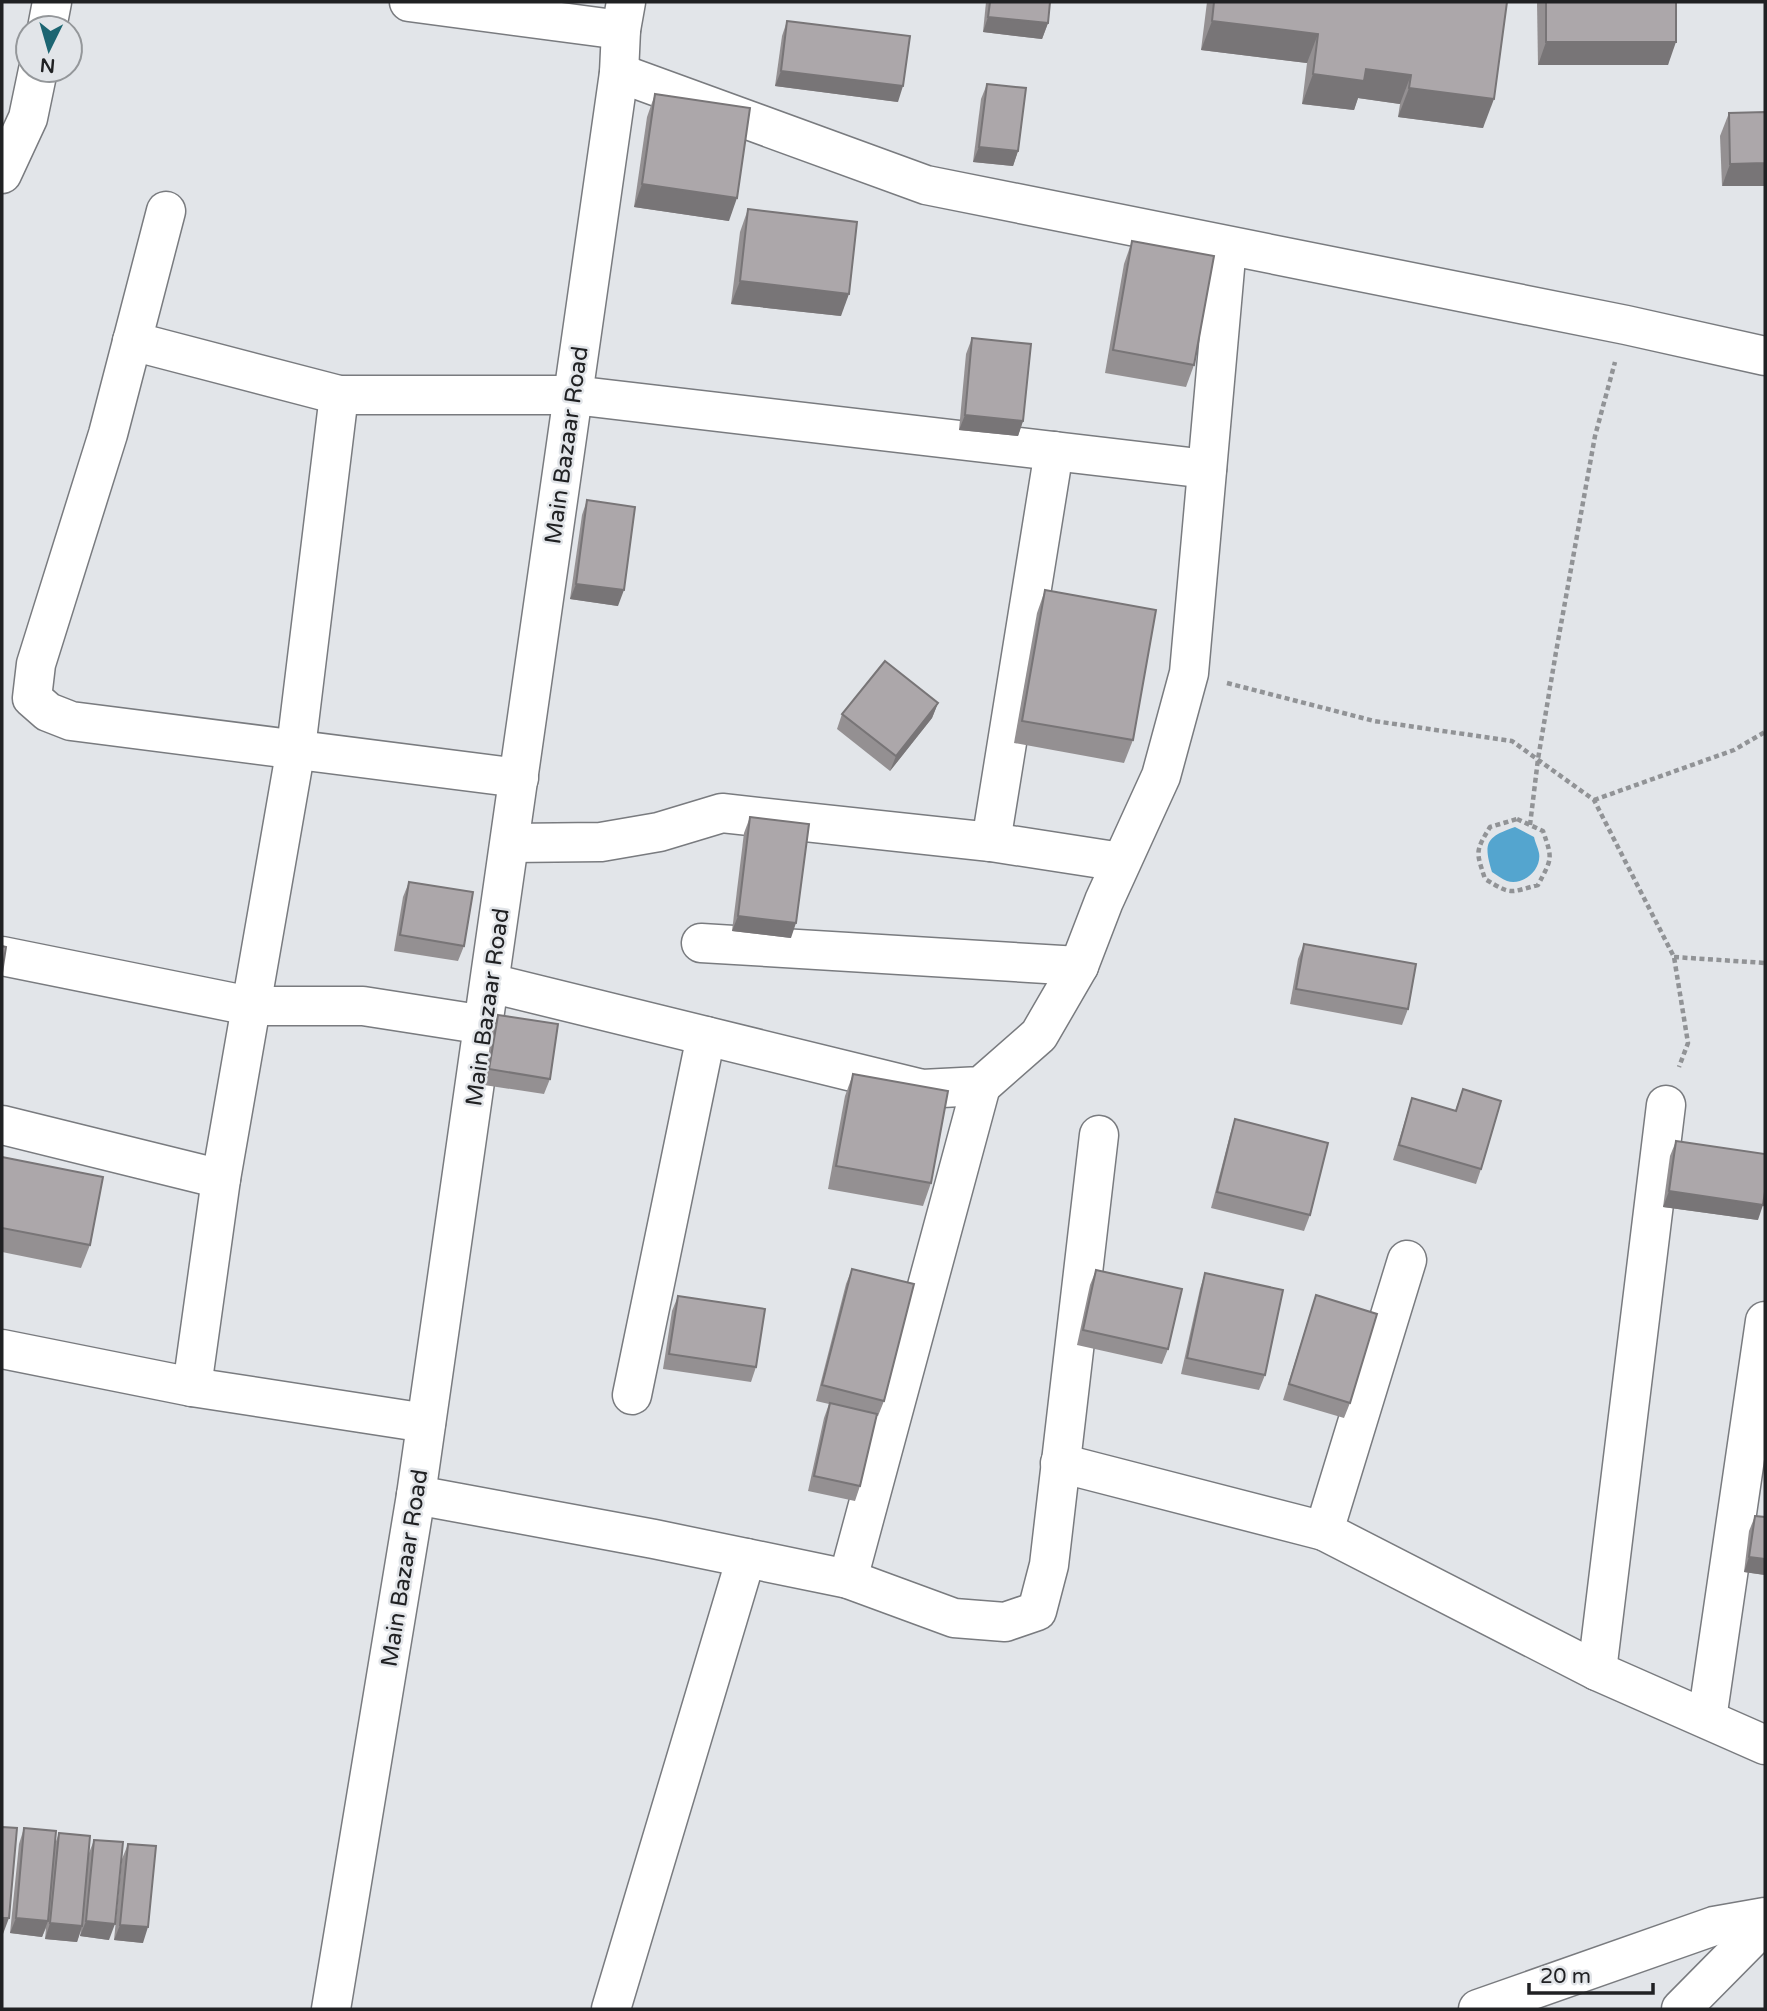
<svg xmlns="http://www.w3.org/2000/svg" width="1767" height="2011" font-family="'Varela Round',sans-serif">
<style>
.water{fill:#54a5cf}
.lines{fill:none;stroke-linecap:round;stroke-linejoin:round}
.minor-casing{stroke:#797b7f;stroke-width:41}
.path{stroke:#919396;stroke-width:4.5;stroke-dasharray:5 3.5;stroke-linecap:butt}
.minor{stroke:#fff;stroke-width:38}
.wall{fill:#949092}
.shaded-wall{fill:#787577}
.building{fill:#aca7aa;stroke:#787577;stroke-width:2}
.labels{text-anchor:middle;stroke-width:5;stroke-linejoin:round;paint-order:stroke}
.street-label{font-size:23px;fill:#202123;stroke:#e2e5e9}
</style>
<rect width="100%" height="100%" fill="#e2e5e9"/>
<path class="water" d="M1515,827L1534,837C1535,842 1538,848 1539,853C1542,870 1523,886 1507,881C1502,879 1497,875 1492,872C1483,843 1486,837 1515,827Z"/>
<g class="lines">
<defs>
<g id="minor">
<polyline points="409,2 621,30"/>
<polyline points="47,28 52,2"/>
<polyline points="619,73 926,185 1626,325 1765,356"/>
<polyline points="2,174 28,118 38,70"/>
<polyline points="166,211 108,434 36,664 32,698 48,712 71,721 519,778"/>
<polyline points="132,341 339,395 573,395 1207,469"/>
<polyline points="991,842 1054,451"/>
<polyline points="510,843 601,842 659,832 722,813 991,842 1121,862"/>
<polyline points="701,943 1079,966"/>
<polyline points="2,956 250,1006 363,1006 485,1025"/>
<polyline points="490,983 922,1089 981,1086 1039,1035 1079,966 1104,901 1161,776 1189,673 1227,246"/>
<polyline points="1666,1105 1597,1671 1765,1745"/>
<polyline points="2,1125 221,1179"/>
<polyline points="1407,1260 1324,1531 1597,1671"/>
<polyline points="2,1349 192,1387 426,1423"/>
<polyline points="192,1387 221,1179 296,748 339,395"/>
<polyline points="632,1395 706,1036"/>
<polyline points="1060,1463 1324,1531"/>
<polyline points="416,1495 654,1539 848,1579 954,1618 1005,1622 1037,1611 1049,1565 1099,1135"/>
<polyline points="848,1579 981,1086"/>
<polyline points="1707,1719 1765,1321"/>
<polyline points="331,2009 416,1495 619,73 621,30 626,2"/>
<polyline points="611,2009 746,1558"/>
<polyline points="1478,2009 1714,1926 1765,1917"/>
<polyline points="1681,2009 1765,1924"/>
</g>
</defs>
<use href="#minor" class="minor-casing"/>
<g class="path">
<polyline points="1227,683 1374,721 1512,741 1594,800 1674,957 1688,1043 1679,1067"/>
<polyline points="1594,800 1734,750 1765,732"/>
<path d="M1517,819L1543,831C1553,860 1552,858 1538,885C1508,893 1512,895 1485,879C1476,851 1475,852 1490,827Z"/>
<polyline points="1530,825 1538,759 1556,652 1595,436 1615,362"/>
<polyline points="1674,957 1765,963"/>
</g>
<use href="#minor" class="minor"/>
</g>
<g class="wall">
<polygon points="986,2 1050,2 1048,23 1042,39 983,32"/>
<polygon points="1207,2 1507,2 1483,128 1398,117 1400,104 1358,98 1354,110 1302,104 1307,63 1201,50"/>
<polygon points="1537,2 1676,2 1668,65 1538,65"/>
<polygon points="787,21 898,102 775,86 782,36"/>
<polygon points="987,84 1018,151 1013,166 973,162 981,99"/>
<polygon points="655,94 729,221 634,207 647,117"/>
<polygon points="1765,112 1722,186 1720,136 1729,113"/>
<polygon points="748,209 841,316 731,304 740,232"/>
<polygon points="1132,241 1194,365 1186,387 1105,373 1124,264"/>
<polygon points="972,338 1023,421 1018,436 959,430 966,354"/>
<polygon points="587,500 618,606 570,599 582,515"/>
<polygon points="1045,590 1133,740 1124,763 1014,743 1037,613"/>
<polygon points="938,703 932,718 890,771 837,729 842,714"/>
<polygon points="750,817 791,938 732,931 744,833"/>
<polygon points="409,882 464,946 458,961 394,951 403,897"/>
<polygon points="1304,944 1408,1009 1402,1025 1290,1004 1298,959"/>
<polygon points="498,1015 550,1079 544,1094 484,1085 492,1030"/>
<polygon points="853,1074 931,1183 923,1206 828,1189 845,1096"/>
<polygon points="1463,1089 1481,1169 1476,1184 1393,1160 1407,1114 1412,1098 1455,1111"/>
<polygon points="1235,1119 1310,1215 1304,1231 1211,1208 1230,1135"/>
<polygon points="1676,1141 1758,1220 1663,1207 1670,1156"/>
<polygon points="2,1157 90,1245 81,1268 2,1252"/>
<polygon points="852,1269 884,1401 878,1416 876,1416 860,1486 855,1501 808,1491 824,1418 829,1404 816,1401 846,1284"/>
<polygon points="1096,1270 1168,1349 1162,1364 1077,1345 1090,1285"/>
<polygon points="1205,1273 1265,1375 1259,1390 1181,1374 1200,1289"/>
<polygon points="1316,1295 1350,1403 1344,1418 1283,1400"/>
<polygon points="678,1296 756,1367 751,1382 663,1369 672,1311"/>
<polygon points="1755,1516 1765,1517 1765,1575 1744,1572 1749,1531"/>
<polygon points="24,1828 55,1844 59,1833 89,1853 94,1840 109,1940 80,1936 81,1930 77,1942 45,1939 46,1928 42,1937 10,1933 19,1844"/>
<polygon points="128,1844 143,1943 114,1940 122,1859"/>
</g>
<g class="shaded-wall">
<polygon points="988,17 1048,23 1042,39 983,32"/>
<polygon points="1212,21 1318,34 1307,63 1201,50"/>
<polygon points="1546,42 1676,42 1668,65 1538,65"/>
<polygon points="1366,69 1411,75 1400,104 1358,98 1354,110 1302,104 1313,74"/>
<polygon points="781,71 903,86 898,102 775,86"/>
<polygon points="1409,88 1494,99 1483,128 1398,117"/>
<polygon points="979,147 1018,151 1013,166 973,162"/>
<polygon points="1765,163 1765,186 1722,186 1730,164"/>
<polygon points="642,184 737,198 729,221 634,207"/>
<polygon points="740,281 849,294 841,316 731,304"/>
<polygon points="965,415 1023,421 1018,436 959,430"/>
<polygon points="576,584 624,590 618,606 570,599"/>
<polygon points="938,703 932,718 890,771 896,756"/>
<polygon points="738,916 796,923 791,938 732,931"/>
<polygon points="1669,1191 1763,1205 1758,1220 1663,1207"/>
<polygon points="1749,1557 1765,1559 1765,1575 1744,1572"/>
<polygon points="2,1918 9,1918 3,1934 2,1934"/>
<polygon points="16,1918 48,1921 42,1937 10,1933"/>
<polygon points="86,1921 115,1924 109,1940 80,1936"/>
<polygon points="50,1923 82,1926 77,1942 45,1939"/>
<polygon points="120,1925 148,1927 143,1943 114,1940"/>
</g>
<g class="building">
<polygon points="990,2 1050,2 1048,23 988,17"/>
<polygon points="1214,2 1507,2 1494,99 1409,88 1411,75 1366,69 1364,81 1313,74 1318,34 1212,21"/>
<rect x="1546" y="2" width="130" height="40"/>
<polygon points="787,21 910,36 903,86 781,71"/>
<polygon points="987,84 1026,88 1018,151 979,147"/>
<polygon points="655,94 750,108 737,198 642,184"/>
<polygon points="1765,112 1765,163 1730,164 1729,113"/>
<polygon points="748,209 857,222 849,294 740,281"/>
<polygon points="1132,241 1214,256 1194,365 1113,350"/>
<polygon points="972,338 1031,344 1023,421 965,415"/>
<polygon points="587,500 635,507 624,590 576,584"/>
<polygon points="1045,590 1156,610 1133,740 1022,721"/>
<polygon points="885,661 938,703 896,756 842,714"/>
<polygon points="750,817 809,824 796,923 738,916"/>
<polygon points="409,882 473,892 464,946 400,935"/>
<polygon points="1304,944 1416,964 1408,1009 1296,989"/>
<polygon points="2,946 6,947 2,973"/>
<polygon points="498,1015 558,1024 550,1079 489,1069"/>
<polygon points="853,1074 948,1091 931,1183 836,1166"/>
<polygon points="1463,1089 1501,1101 1481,1169 1399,1145 1412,1098 1456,1111"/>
<polygon points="1235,1119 1328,1143 1310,1215 1217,1192"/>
<polygon points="1676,1141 1765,1154 1765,1192 1763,1205 1669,1191"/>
<polygon points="2,1157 103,1177 90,1245 2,1228"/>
<polygon points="852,1269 914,1284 884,1401 822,1385"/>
<polygon points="1096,1270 1182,1289 1168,1349 1083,1330"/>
<polygon points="1205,1273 1283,1290 1265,1375 1187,1358"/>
<polygon points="1316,1295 1377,1314 1350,1403 1289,1384"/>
<polygon points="678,1296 765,1309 756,1367 669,1354"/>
<polygon points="830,1403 877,1414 860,1486 814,1476"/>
<polygon points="1755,1516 1765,1517 1765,1559 1749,1557"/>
<polygon points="2,1827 17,1828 9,1918 2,1918"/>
<polygon points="24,1828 56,1831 48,1921 16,1918"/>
<polygon points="59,1833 90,1836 82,1926 50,1923"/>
<polygon points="94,1840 123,1842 115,1924 86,1921"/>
<polygon points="128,1844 156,1846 148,1927 120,1925"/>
</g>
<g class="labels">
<g class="street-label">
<text transform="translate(566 445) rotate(-82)" y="8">Main Bazaar Road</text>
<text transform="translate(487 1007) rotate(-82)" y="8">Main Bazaar Road</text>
<text transform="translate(404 1568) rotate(-81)" y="8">Main Bazaar Road</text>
</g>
</g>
<rect width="1767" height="2011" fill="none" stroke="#202123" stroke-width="7"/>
<g transform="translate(49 49) rotate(185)"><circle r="33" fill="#e2e5e9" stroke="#94979a" stroke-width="2"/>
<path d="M0-5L12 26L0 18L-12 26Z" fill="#1c6572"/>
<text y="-10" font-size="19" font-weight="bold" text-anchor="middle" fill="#202123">N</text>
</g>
<path d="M1529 1983v10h124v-10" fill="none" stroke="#202123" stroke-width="3.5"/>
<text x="1540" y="1983" font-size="21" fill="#202123" stroke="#e2e5e9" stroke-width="5" paint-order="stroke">20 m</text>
</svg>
